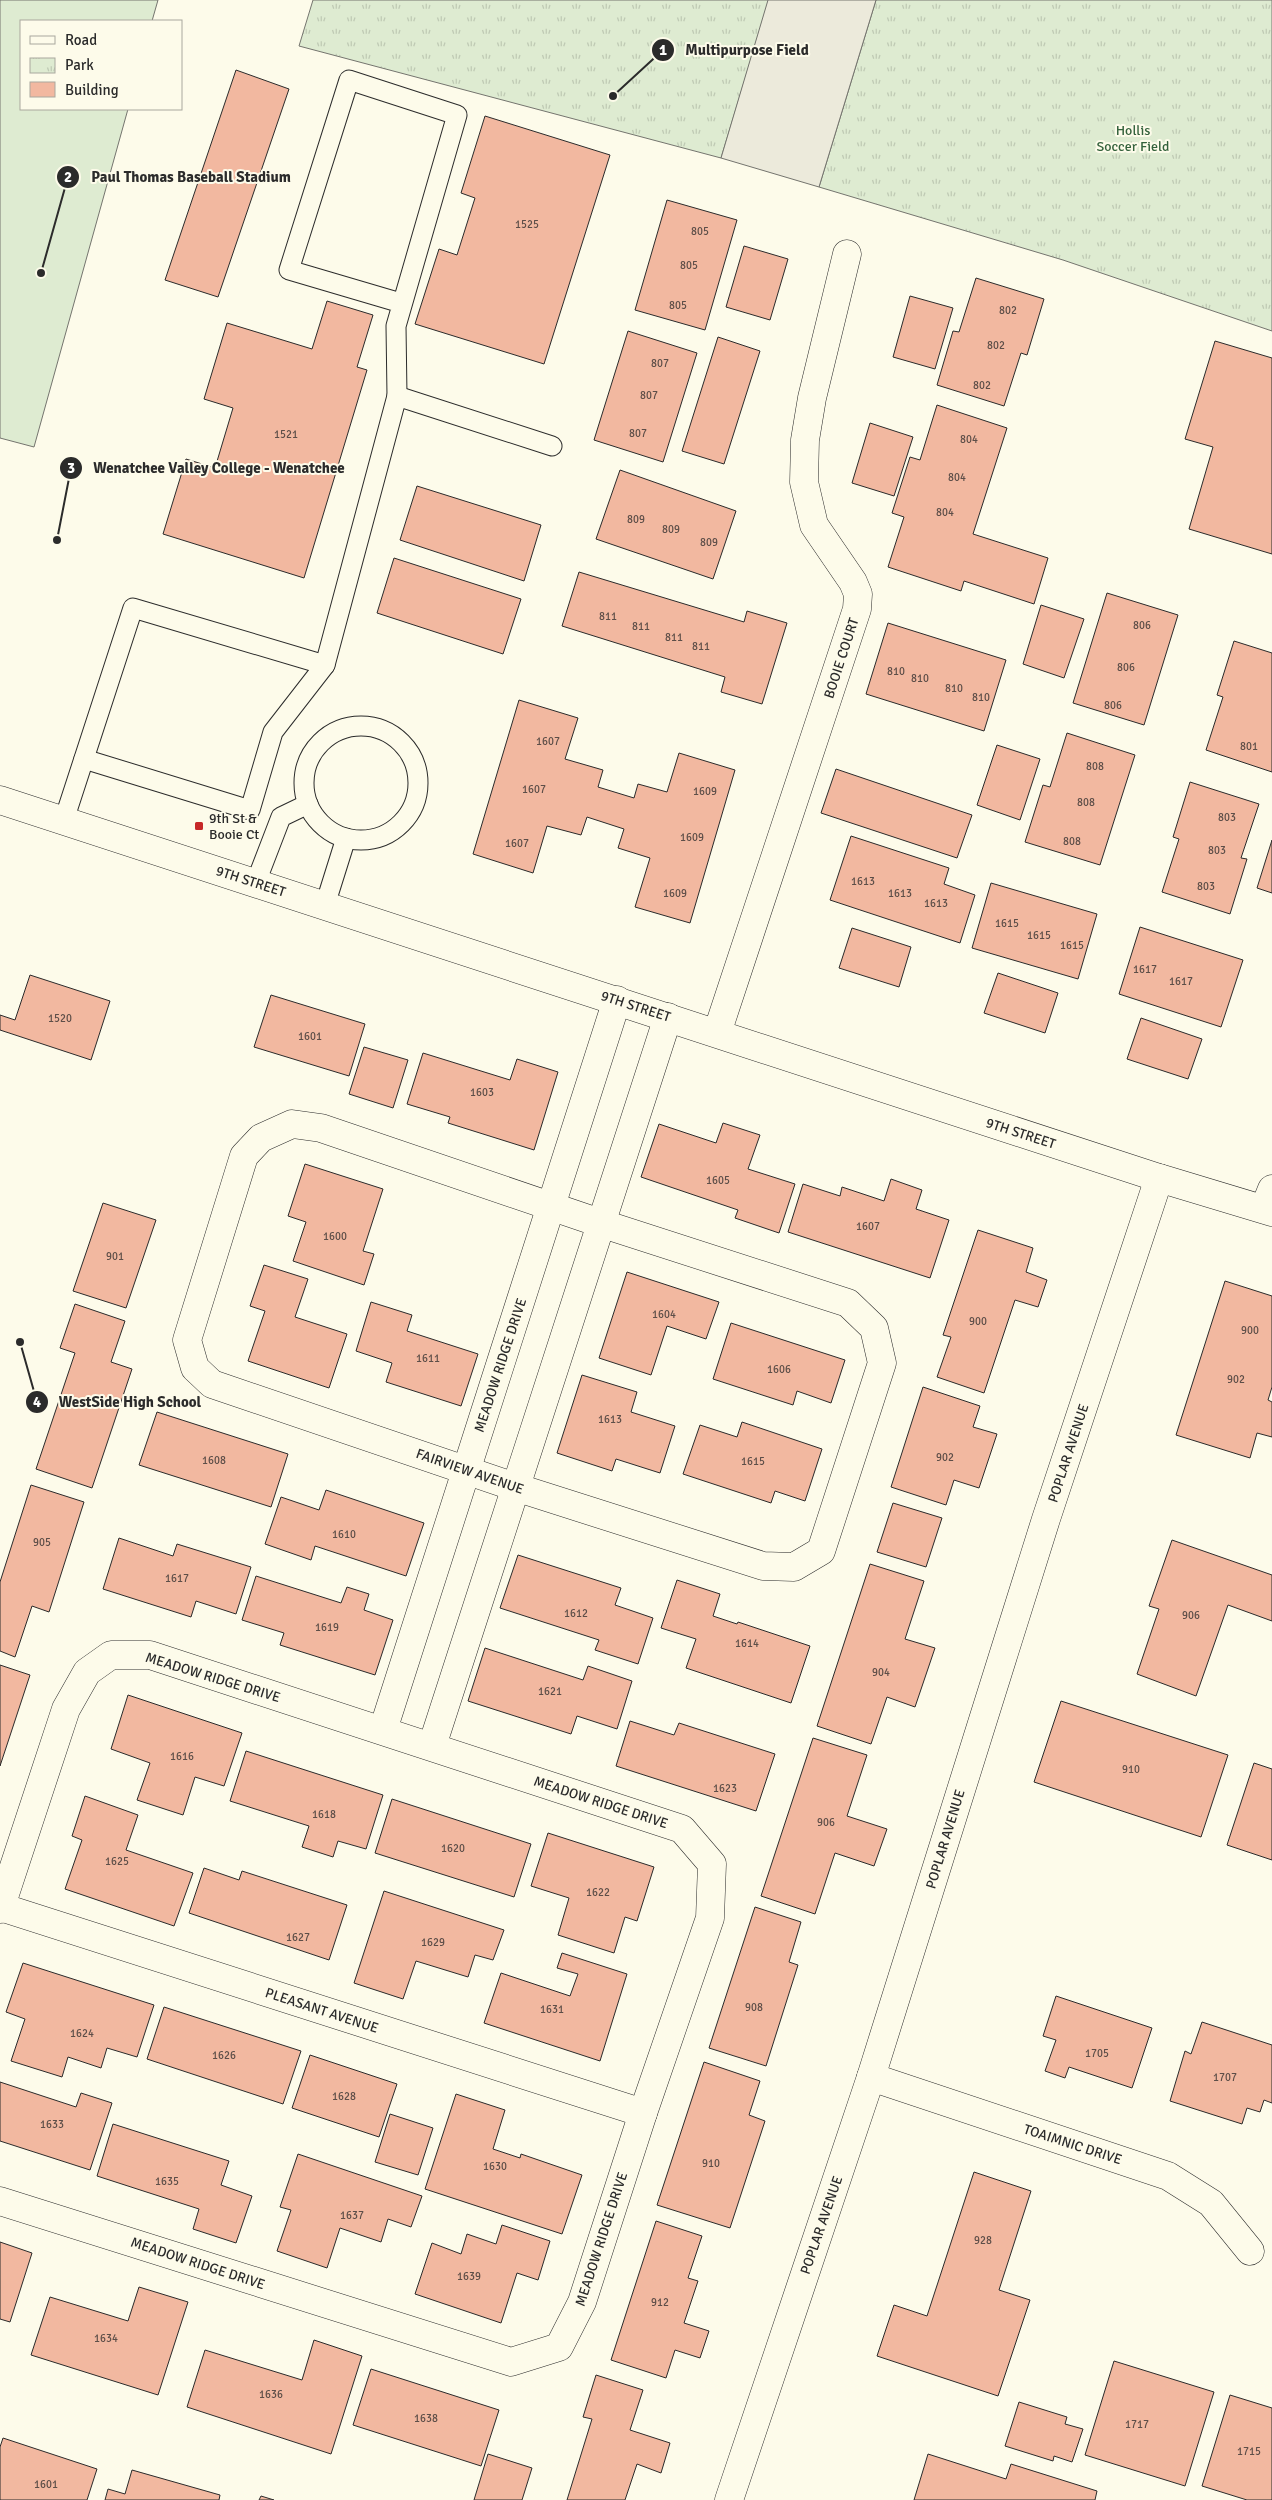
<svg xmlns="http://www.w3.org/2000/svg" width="1272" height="2500" font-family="Signika,sans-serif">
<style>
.park{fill:url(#park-tufts);stroke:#74746e}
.pitch{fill:#deebd1;stroke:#74746e}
.parking{fill:#eceadb;stroke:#74746e}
.building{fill:#f2b8a0;stroke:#2b2b2b}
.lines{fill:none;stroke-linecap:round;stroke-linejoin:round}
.lane-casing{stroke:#2b2b2b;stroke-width:21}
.street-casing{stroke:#2b2b2b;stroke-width:29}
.secondary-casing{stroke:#2b2b2b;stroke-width:29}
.lane{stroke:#fdfbea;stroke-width:19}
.street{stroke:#fdfbea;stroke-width:28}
.secondary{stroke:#fdfbea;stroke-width:28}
.poi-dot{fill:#c62828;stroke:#fdfbea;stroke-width:2}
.labels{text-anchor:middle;stroke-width:4;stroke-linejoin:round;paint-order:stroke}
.number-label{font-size:11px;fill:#5d4e48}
.park-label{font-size:14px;fill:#34623c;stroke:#fdfbea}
.street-label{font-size:14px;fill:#2b2b2b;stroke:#fdfbea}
.poi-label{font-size:14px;fill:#2b2b2b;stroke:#fdfbea;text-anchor:start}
.leader{fill:none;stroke:#2b2b2b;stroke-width:2}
.callout-dot{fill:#2b2b2b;stroke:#fdfbea;stroke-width:2}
.mark-label{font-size:15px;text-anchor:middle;font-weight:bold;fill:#fff}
.callout-label{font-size:15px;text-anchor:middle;font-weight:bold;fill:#2b2b2b;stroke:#fdfbea;stroke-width:4;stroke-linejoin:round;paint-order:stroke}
</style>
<defs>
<pattern id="park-tufts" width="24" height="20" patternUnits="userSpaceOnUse" patternTransform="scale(1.25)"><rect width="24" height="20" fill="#deebd1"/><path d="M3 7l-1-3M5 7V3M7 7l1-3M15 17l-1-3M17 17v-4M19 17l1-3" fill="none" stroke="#bfcab4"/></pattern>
</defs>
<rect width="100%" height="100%" fill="#fdfbea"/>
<g class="park">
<polygon points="313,0 769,0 721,158 299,46"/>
<polygon points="876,0 1272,0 1272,331 1063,260 819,187"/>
</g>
<polygon class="pitch" points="0,0 158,0 152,21 21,21 21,109 128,109 34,447 0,438"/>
<polygon class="parking" points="768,0 876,0 819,187 721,158"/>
<g class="building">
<polygon points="236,70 289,89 218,297 165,280"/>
<polygon points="485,116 610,155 544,364 415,324 439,249 457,255 475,198 461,193"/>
<polygon points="667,200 737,220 705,330 635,310"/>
<polygon points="744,246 788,259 770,320 726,307"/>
<polygon points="976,278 1044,299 1027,355 1021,353 1004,406 937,385 953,331 959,332"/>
<polygon points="910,296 953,308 935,369 893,357"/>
<polygon points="327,301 373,315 357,367 367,370 304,578 163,534 186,459 215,468 233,408 204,399 227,323 312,349"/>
<polygon points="628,331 697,353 663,462 594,440"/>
<polygon points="718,337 760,351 724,464 682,451"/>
<polygon points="1215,341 1272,358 1272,554 1189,529 1213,447 1185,439"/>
<polygon points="937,405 1007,428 973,534 1048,558 1034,604 964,581 961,591 888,567 904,517 892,513 910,457 920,460"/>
<polygon points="870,423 913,437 894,496 852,483"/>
<polygon points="620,470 736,511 713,579 596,539"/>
<polygon points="417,486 541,525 524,581 400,540"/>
<polygon points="394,558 521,599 503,654 377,613"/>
<polygon points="579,572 744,622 747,611 787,623 762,704 721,692 725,677 562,626"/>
<polygon points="1107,593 1178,615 1144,725 1073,703"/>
<polygon points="1041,605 1084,619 1064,678 1023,664"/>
<polygon points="888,623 1006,660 984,731 866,694"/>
<polygon points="1234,641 1272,653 1272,772 1206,750 1223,697 1217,695"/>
<polygon points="519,700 578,718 565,759 603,770 598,787 634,798 638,784 667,792 679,753 735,770 690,923 635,907 650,858 618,848 624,829 587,817 581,835 547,826 533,873 473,854"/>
<polygon points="1067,733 1135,755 1100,865 1025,842 1043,785 1050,787"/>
<polygon points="997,745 1040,759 1020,820 977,805"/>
<polygon points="836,769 972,815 957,858 821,813"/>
<polygon points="1190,782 1259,804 1241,858 1247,859 1230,914 1162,892 1179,839 1173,837"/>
<polygon points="851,836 949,868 944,884 975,895 960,943 830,900"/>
<polygon points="1272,840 1272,893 1257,888"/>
<polygon points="991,883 1097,914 1078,979 972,948"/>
<polygon points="1140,927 1243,960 1221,1027 1119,994"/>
<polygon points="852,928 911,947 899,987 839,968"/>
<polygon points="998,973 1058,993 1045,1033 984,1013"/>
<polygon points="30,975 110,1001 91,1060 0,1030 0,1015 15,1020"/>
<polygon points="271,995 365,1024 349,1076 254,1047"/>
<polygon points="1141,1018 1202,1039 1188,1079 1127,1059"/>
<polygon points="364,1047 408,1060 393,1108 349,1094"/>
<polygon points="423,1053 510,1080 517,1059 558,1072 534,1150 448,1123 450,1117 407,1104"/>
<polygon points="723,1123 760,1135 748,1169 795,1184 779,1233 735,1218 738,1210 641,1177 659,1124 716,1143"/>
<polygon points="305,1164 383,1189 363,1251 374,1254 364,1285 293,1261 306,1222 288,1216"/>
<polygon points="891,1179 922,1190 916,1209 949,1220 930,1278 788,1232 803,1184 840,1196 842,1187 884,1201"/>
<polygon points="103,1203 156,1220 126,1308 73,1291"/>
<polygon points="978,1230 1033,1248 1026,1272 1047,1280 1038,1307 1015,1300 984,1393 937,1377 951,1337 943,1335"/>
<polygon points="264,1265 308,1279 295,1317 347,1334 329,1388 248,1361 265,1311 250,1306"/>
<polygon points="627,1272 719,1302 706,1339 667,1326 651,1375 599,1358"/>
<polygon points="1225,1281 1272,1296 1272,1387 1268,1400 1272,1402 1272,1437 1257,1433 1250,1458 1176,1435"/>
<polygon points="371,1302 412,1315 407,1331 478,1354 461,1406 386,1382 392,1363 356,1351"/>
<polygon points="75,1304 125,1321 111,1362 132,1369 92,1488 36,1469 75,1353 60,1348"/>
<polygon points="731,1323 845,1360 831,1403 797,1391 793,1405 713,1379"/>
<polygon points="582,1375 637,1392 631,1412 675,1426 660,1473 616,1459 612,1471 557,1453"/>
<polygon points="923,1387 980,1406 973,1427 997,1434 979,1488 954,1480 946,1505 891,1487"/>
<polygon points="157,1412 288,1454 271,1507 139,1465"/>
<polygon points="742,1422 822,1449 805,1501 775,1491 771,1503 683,1474 700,1425 737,1437"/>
<polygon points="31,1485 84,1502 49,1612 32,1606 15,1657 0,1651 0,1582"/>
<polygon points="326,1490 424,1523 406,1576 315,1546 311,1560 265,1544 281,1497 319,1510"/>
<polygon points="893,1503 942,1518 926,1567 877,1552"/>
<polygon points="119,1538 173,1556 177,1544 251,1567 236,1614 196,1601 191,1617 103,1589"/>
<polygon points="1172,1540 1272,1575 1272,1621 1228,1605 1196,1696 1137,1674 1159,1609 1149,1606"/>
<polygon points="518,1555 621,1588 615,1605 653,1618 638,1664 595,1650 599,1640 500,1608"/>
<polygon points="870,1564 924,1581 905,1639 935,1648 915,1707 887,1697 871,1744 817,1726"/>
<polygon points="256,1576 341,1603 347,1587 369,1594 364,1610 393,1620 375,1675 280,1645 284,1633 242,1620"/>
<polygon points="677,1580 720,1594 713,1616 737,1624 738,1622 810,1646 791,1703 686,1668 696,1639 661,1628"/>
<polygon points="485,1648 583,1680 588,1666 632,1681 617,1729 577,1716 571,1734 468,1701"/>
<polygon points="0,1665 30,1675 0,1766"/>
<polygon points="128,1695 242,1733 224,1786 195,1777 183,1815 137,1800 150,1763 111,1749"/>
<polygon points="1061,1701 1228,1755 1201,1837 1034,1782"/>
<polygon points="630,1721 674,1735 679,1723 775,1754 756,1811 616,1766"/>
<polygon points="813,1738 867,1755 847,1816 887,1829 874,1866 835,1853 815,1914 761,1896"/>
<polygon points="246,1751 383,1795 366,1849 338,1841 333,1857 302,1847 309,1826 230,1801"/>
<polygon points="1254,1763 1272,1769 1272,1860 1227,1845"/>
<polygon points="85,1796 138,1815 126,1850 193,1873 174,1926 65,1889 82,1840 72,1836"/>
<polygon points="392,1799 531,1844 514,1897 375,1853"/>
<polygon points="548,1833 654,1867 637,1921 625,1917 614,1953 558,1935 569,1898 531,1886"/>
<polygon points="204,1868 239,1880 242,1871 347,1905 329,1960 189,1913"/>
<polygon points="384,1891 504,1930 493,1960 475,1955 468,1977 416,1961 403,1999 354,1983"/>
<polygon points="755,1907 801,1922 789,1962 798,1965 766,2066 709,2048"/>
<polygon points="562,1953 627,1974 600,2061 484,2023 501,1973 570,1996 578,1974 557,1968"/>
<polygon points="23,1963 154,2005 137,2057 107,2048 101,2068 68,2057 62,2077 11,2061 25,2019 6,2012"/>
<polygon points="1056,1996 1152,2028 1132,2088 1069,2067 1065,2078 1045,2071 1056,2040 1043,2036"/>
<polygon points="164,2007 301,2051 283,2104 147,2059"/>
<polygon points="1202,2022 1272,2045 1272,2103 1264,2100 1260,2112 1247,2108 1242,2124 1170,2101 1185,2051 1191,2054"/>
<polygon points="310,2055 397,2084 379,2137 292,2108"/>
<polygon points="704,2062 760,2081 749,2115 765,2121 730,2228 657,2205"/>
<polygon points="0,2082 76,2107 81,2093 112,2103 90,2170 0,2141"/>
<polygon points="456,2094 505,2110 493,2149 520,2158 521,2154 582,2175 562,2234 425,2189"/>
<polygon points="390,2114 433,2128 418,2175 375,2162"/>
<polygon points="113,2124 229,2161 221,2185 252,2196 236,2243 193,2229 199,2209 97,2176"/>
<polygon points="298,2154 422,2196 411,2227 388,2219 381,2242 340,2228 327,2268 277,2251 291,2210 280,2207"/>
<polygon points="974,2172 1031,2191 999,2290 1030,2300 998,2396 877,2356 894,2305 927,2316"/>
<polygon points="656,2221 702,2236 688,2278 698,2281 684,2323 709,2331 700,2358 675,2350 666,2378 611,2360"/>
<polygon points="502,2225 550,2241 538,2280 517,2273 501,2323 415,2294 432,2243 461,2254 467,2234 496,2244"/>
<polygon points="0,2242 32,2253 10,2322 0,2319"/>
<polygon points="139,2287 188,2302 158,2395 31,2355 50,2297 128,2321"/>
<polygon points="314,2340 362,2356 331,2454 187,2407 205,2350 302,2380"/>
<polygon points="1114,2361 1214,2392 1185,2486 1085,2455"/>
<polygon points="371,2369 499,2410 481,2466 353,2425"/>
<polygon points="596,2375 643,2390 630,2430 670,2443 661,2473 637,2464 625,2500 567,2500 592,2419 583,2417"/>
<polygon points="1230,2395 1272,2408 1272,2500 1247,2500 1202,2486"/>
<polygon points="1019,2402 1067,2417 1065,2424 1083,2429 1072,2462 1054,2456 1053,2461 1005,2446"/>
<polygon points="3,2438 97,2469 87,2500 0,2500 0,2447"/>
<polygon points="488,2454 532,2468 522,2500 474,2500"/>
<polygon points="928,2454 1006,2479 1011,2464 1097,2491 1095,2500 914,2500"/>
<polygon points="132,2470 220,2495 219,2500 105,2500 108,2489 125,2494"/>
<polygon points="261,2496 274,2500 259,2500"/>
</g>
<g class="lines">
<defs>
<g id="lane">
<polyline points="397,396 396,326 457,115 349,80 289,270 401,303"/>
<circle cx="361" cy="783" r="57"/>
<polyline points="84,759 250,810 273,732 325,665"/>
<polyline points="64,820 133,608 325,665 397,396 552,446"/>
<polyline points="256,882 281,817 308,804"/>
<polyline points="325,905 346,838"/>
</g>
<g id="street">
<polyline points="717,1033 857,609 858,594 853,582 814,525 804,482 805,440 812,398 847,254"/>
<polygon points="292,1124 321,1128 600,1223 848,1303 874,1328 882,1363 821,1551 794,1567 763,1566 515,1487 212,1384 195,1368 187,1340 244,1156 261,1138"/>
<polyline points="1264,1209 1272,1189"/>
<polyline points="383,1730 617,1000"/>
<polyline points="432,1746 668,1017"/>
<polyline points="1,1907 643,2113"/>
<polyline points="0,1909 66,1709 87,1672 111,1655 150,1655 682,1829 712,1864 710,1918 643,2113 582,2302 559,2347 511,2362 0,2201"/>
<polyline points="871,2077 1168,2176 1211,2203 1250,2251"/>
<polyline points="729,2500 871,2077 1046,1519 1159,1178"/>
</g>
<polyline id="secondary" points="0,800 1159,1178 1272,1212"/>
</defs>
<use href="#lane" class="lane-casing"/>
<use href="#street" class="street-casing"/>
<use href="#secondary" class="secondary-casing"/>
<use href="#lane" class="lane"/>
<use href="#street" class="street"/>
<use href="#secondary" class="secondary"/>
</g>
<rect class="poi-dot" x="194" y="821" width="10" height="10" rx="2.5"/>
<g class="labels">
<g class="number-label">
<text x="527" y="228">1525</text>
<text x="700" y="235">805</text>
<text x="689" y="269">805</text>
<text x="678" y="309">805</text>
<text x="1008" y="314">802</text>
<text x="996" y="349">802</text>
<text x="660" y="367">807</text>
<text x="982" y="389">802</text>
<text x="649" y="399">807</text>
<text x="638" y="437">807</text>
<text x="286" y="438">1521</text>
<text x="969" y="443">804</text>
<text x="957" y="481">804</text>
<text x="945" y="516">804</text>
<text x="636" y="523">809</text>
<text x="671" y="533">809</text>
<text x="709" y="546">809</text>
<text x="608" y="620">811</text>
<text x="1142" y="629">806</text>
<text x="641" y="630">811</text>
<text x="674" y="641">811</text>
<text x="701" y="650">811</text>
<text x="1126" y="671">806</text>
<text x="896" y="675">810</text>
<text x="920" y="682">810</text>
<text x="954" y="692">810</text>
<text x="981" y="701">810</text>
<text x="1113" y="709">806</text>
<text x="548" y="745">1607</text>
<text x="1249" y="750">801</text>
<text x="1095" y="770">808</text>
<text x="534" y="793">1607</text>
<text x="705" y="795">1609</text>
<text x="1086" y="806">808</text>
<text x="1227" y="821">803</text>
<text x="692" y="841">1609</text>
<text x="1072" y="845">808</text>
<text x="517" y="847">1607</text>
<text x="1217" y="854">803</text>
<text x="863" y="885">1613</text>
<text x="1206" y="890">803</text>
<text x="675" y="897">1609</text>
<text x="900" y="897">1613</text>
<text x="936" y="907">1613</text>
<text x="1007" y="927">1615</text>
<text x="1039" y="939">1615</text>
<text x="1072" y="949">1615</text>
<text x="1145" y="973">1617</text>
<text x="1181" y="985">1617</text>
<text x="60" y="1022">1520</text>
<text x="310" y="1040">1601</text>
<text x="482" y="1096">1603</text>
<text x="718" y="1184">1605</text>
<text x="868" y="1230">1607</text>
<text x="335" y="1240">1600</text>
<text x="115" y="1260">901</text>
<text x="664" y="1318">1604</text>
<text x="978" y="1325">900</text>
<text x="1250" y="1334">900</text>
<text x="428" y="1362">1611</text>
<text x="779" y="1373">1606</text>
<text x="1236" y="1383">902</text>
<text x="610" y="1423">1613</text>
<text x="945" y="1461">902</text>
<text x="214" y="1464">1608</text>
<text x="753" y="1465">1615</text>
<text x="344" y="1538">1610</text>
<text x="42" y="1546">905</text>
<text x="177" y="1582">1617</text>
<text x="576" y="1617">1612</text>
<text x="1191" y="1619">906</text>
<text x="327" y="1631">1619</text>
<text x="747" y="1647">1614</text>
<text x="881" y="1676">904</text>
<text x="550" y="1695">1621</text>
<text x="182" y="1760">1616</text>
<text x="1131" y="1773">910</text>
<text x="725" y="1792">1623</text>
<text x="324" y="1818">1618</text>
<text x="826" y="1826">906</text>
<text x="453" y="1852">1620</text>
<text x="117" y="1865">1625</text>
<text x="598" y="1896">1622</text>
<text x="298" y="1941">1627</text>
<text x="433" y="1946">1629</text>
<text x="754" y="2011">908</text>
<text x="552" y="2013">1631</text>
<text x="82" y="2037">1624</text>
<text x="1097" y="2057">1705</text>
<text x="224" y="2059">1626</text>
<text x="1225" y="2081">1707</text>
<text x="344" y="2100">1628</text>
<text x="52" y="2128">1633</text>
<text x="711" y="2167">910</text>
<text x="495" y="2170">1630</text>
<text x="167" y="2185">1635</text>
<text x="352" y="2219">1637</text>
<text x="983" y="2244">928</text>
<text x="469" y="2280">1639</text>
<text x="660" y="2306">912</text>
<text x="106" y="2342">1634</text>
<text x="271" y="2398">1636</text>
<text x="426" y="2422">1638</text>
<text x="1137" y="2428">1717</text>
<text x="1249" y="2455">1715</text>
<text x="46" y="2488">1601</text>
</g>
<g class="park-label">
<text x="1133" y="135">Hollis<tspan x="1133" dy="16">Soccer Field</tspan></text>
</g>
<g class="street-label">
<text transform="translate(841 658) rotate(-72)" y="5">BOOIE COURT</text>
<text transform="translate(251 881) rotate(18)" y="5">9TH STREET</text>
<text transform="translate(636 1006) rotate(18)" y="5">9TH STREET</text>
<text transform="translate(1021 1133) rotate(18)" y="5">9TH STREET</text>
<text transform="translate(500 1365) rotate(-72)" y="5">MEADOW RIDGE DRIVE</text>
<text transform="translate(1068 1453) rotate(-72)" y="5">POPLAR AVENUE</text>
<text transform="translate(470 1471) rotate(19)" y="5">FAIRVIEW AVENUE</text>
<text transform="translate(213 1677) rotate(17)" y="5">MEADOW RIDGE DRIVE</text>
<text transform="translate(601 1802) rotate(18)" y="5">MEADOW RIDGE DRIVE</text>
<text transform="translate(945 1839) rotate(-73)" y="5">POPLAR AVENUE</text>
<text transform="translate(322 2010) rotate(18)" y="5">PLEASANT AVENUE</text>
<text transform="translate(1073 2144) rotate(18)" y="5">TOAIMNIC DRIVE</text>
<text transform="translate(821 2225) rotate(-71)" y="5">POPLAR AVENUE</text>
<text transform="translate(601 2239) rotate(-72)" y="5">MEADOW RIDGE DRIVE</text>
<text transform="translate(198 2263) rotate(18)" y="5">MEADOW RIDGE DRIVE</text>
</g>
<g class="poi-label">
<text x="209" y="823">9th St &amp;<tspan x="209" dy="16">Booie Ct</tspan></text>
</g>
</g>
<path class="leader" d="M613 96L663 50M41 273L68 177M57 540L71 468M20 1342L37 1402"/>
<g class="callout-dot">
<circle cx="613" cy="96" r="5"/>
<circle cx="41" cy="273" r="5"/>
<circle cx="57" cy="540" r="5"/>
<circle cx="20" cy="1342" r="5"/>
<circle cx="663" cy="50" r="12"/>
<circle cx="68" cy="177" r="12"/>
<circle cx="71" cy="468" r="12"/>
<circle cx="37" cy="1402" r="12"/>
</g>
<g class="mark-label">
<text x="663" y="55">1</text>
<text x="68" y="182">2</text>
<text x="71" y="473">3</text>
<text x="37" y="1407">4</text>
</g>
<g class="callout-label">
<text x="747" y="55">Multipurpose Field</text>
<text x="191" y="182">Paul Thomas Baseball Stadium</text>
<text x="219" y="473">Wenatchee Valley College - Wenatchee</text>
<text x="130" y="1407">WestSide High School</text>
</g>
<rect x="20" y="20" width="162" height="90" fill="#fdfbea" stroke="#a9a89e"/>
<rect x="30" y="36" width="25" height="8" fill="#fdfbea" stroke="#a9a89e"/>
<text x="65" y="45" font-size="15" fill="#2b2b2b">Road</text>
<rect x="30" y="58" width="25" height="15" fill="url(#park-tufts)" stroke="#a9a89e"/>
<text x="65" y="70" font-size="15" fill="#2b2b2b">Park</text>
<rect x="30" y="82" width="25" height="15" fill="#f2b8a0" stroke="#a9a89e"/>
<text x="65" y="95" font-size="15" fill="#2b2b2b">Building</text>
</svg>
